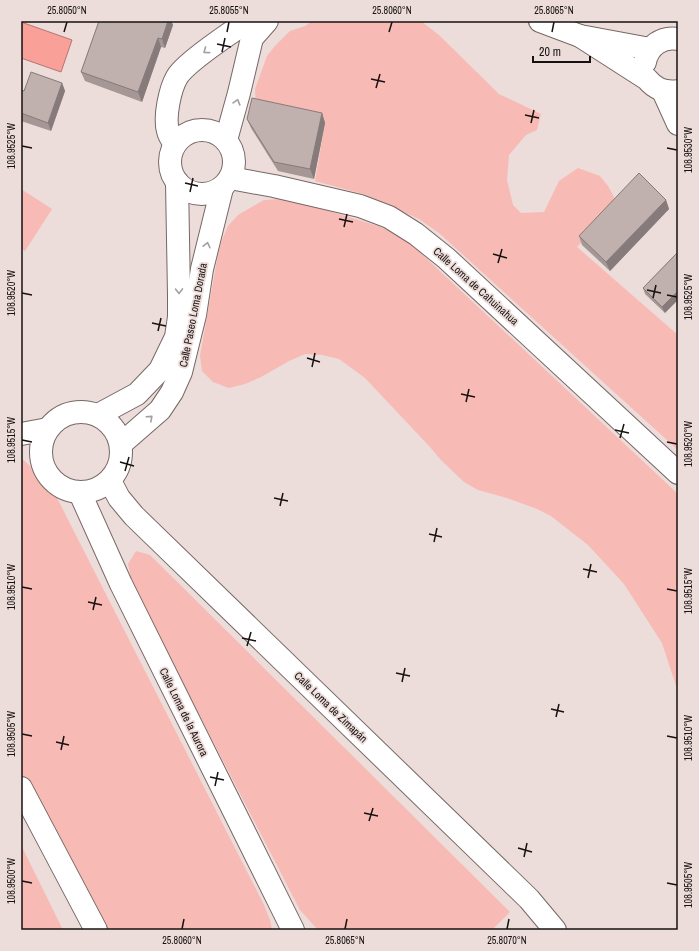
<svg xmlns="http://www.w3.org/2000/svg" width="699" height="951" font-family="'Archivo Narrow',sans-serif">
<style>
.green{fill:#f8bab4}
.water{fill:#f9a198;stroke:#b57670}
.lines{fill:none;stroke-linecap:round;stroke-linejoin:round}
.minor-casing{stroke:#766866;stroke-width:24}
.minor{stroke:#fff;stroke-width:22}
.wall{fill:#a59796}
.shaded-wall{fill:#867b7a}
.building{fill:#c0b0ae;stroke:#867b7a}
.oneway{stroke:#a2a0a0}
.ticks{fill:none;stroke:#171211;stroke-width:1.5}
.labels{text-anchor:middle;stroke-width:3.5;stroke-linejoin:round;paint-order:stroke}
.street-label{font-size:11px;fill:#171211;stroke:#ecdcda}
.neatline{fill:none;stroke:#171211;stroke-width:1.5}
.ticks-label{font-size:10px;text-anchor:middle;fill:#171211}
</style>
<rect width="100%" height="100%" fill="#ecdcda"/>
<g class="green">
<polygon points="312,21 421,21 440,36 499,94 541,114 537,130 526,135 509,155 507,180 513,205 521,213 544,212 559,181 578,168 600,176 608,186 614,197 612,209 577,247 678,335 678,450 439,233 419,219 363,194 315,181 325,123 256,108 255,89 267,56 274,47 290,31 305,26"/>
<polygon points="21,189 52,209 25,251 21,248"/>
<polygon points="280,199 309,205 378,226 393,232 412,245 678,494 678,692 662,643 624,584 588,545 551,516 537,509 507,498 478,490 464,482 441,460 430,447 365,378 339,359 322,355 305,354 289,361 261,377 245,384 229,388 213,382 202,371 200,356 218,254 222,240 228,226 238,215 264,200"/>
<path d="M21,458C35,468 42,484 56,496L264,905L270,920L272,930H103L21,776Z"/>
<polygon points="136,551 150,555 510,912 492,930 318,930 300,910 137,594 131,579 128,564"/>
<polygon points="21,845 63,930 21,930"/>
</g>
<polygon class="water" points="21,22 72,40 61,72 21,58"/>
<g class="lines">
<defs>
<g id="minor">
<polyline points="540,21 580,36 650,49"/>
<path d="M580,36L647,79C655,89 666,93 678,91"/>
<path d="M645,62C648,46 662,36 678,39"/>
<polyline points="663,91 678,124"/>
<circle cx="202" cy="162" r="32"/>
<polyline points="226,140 239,93 252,38 267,21"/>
<path d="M175,144C172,140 169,135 168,131C164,117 170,89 177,77C185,63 234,30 249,21"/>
<polyline points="230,178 274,186 360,206 389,217 416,234 446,258 678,473"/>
<circle cx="81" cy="452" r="40"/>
<polyline points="98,415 137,394 160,370 176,337 179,317 179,295 177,182"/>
<polyline points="21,434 48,429"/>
<polyline points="121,444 160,410 172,392 181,372 195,315 202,269 222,188"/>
<polyline points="110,481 119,498 134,516 529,899 555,930"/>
<polyline points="80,493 121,584 293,930"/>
<polyline points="21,788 96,930"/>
</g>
</defs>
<use href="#minor" class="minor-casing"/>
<use href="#minor" class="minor"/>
</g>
<g class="wall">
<polygon points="99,21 171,21 173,25 165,48 161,47 142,102 85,81 81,72"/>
<polygon points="62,83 65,91 51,131 21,121 21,90 24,91"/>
<polygon points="322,113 325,123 314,179 278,171 251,128 247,119"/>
<polygon points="666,200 669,209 610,271 582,245 579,236"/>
<polygon points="678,252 665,313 645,294 643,288"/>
</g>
<g class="shaded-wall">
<polygon points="168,21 171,21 173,25 165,48 162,39"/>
<polygon points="158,38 161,47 142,102 138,92"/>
<polygon points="62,83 65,91 51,131 48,123"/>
<polygon points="322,113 325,123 314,179 310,169"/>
<polygon points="666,200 669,209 610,271 606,262"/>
<polygon points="678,291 678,300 665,313 662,307"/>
</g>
<g class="building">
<polygon points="99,21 168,21 162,39 158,38 138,92 81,72"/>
<polygon points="31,72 62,83 48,123 21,113 21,90 24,91"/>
<polygon points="252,98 322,113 310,169 274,162 247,119"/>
<polygon points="639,173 666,200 606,262 579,236"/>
<polygon points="678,252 678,291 662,307 643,288"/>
</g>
<defs><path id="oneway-chevron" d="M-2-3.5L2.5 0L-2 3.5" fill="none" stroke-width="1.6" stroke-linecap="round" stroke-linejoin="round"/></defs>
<g class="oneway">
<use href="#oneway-chevron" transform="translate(206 51) rotate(144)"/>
<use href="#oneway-chevron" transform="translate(237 102) rotate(-74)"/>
<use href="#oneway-chevron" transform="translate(207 245) rotate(-77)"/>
<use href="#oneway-chevron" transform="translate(179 291) rotate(89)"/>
<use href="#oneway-chevron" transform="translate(150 418) rotate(-42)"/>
</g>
<path class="ticks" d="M64,32L67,22M227,32L229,22M389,32L392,22M552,32L554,22M217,44L231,47M222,52L225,38M371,79L385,82M376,88L380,74M525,115L539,118M531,123L534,110M22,146L32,148M667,148L677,150M185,183L198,186M190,192L193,178M339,219L353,222M344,227L347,214M493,254L507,258M498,263L502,249M647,290L661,293M22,293L32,295M667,295L677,297M653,298L656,285M152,323L166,326M158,331L161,318M307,358L320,362M312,367L315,353M461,394L475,397M466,402L469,389M615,430L629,433M620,438L624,424M22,440L32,442M667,442L677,444M120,462L134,466M125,471L129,457M274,498L288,501M280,506L283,493M429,534L442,537M434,542L437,528M583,569L597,572M588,578L591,564M22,587L32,589M667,589L677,591M88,602L102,605M93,610L96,597M242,638L256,641M247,646L251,632M396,673L410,676M402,682L405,668M551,709L564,712M556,717L559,704M22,734L32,736M667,736L677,738M56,742L69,745M61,750L64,736M210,777L224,780M215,786L218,772M364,813L378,816M369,821L373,808M518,848L532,852M524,857L527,843M22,881L32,883M667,883L677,885M182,929L184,919M345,929L347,919M507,929L509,919"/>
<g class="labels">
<g class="street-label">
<text transform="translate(476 286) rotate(42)" y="4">Calle Loma de Cahuinahua</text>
<text transform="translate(193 315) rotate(-79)" y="4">Calle Paseo Loma Dorada</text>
<text transform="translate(331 707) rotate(44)" y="4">Calle Loma de Zimapán</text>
<text transform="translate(184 712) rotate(64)" y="4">Calle Loma de la Aurora</text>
</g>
</g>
<rect width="699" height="951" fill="none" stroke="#ecdcda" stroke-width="44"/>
<path d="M533 56v6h57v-6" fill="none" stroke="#171211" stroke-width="2"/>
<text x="539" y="56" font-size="12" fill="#171211" stroke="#ecdcda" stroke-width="3" paint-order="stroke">20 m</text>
<rect x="22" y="22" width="655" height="907" class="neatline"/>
<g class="ticks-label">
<text x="67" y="14">25.8050°N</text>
<text x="229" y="14">25.8055°N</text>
<text x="392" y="14">25.8060°N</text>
<text x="554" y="14">25.8065°N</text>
<text transform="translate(11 146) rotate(-90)" y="4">108.9525°W</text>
<text transform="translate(688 150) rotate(-90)" y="4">108.9530°W</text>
<text transform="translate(11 293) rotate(-90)" y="4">108.9520°W</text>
<text transform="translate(688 297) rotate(-90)" y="4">108.9525°W</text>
<text transform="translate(11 440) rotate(-90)" y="4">108.9515°W</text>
<text transform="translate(688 444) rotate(-90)" y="4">108.9520°W</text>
<text transform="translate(11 587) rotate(-90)" y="4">108.9510°W</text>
<text transform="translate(688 591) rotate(-90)" y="4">108.9515°W</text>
<text transform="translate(11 734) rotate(-90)" y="4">108.9505°W</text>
<text transform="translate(688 738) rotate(-90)" y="4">108.9510°W</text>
<text transform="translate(11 881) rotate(-90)" y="4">108.9500°W</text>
<text transform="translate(688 885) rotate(-90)" y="4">108.9505°W</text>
<text x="182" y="944">25.8060°N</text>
<text x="345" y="944">25.8065°N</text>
<text x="507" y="944">25.8070°N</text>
</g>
</svg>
